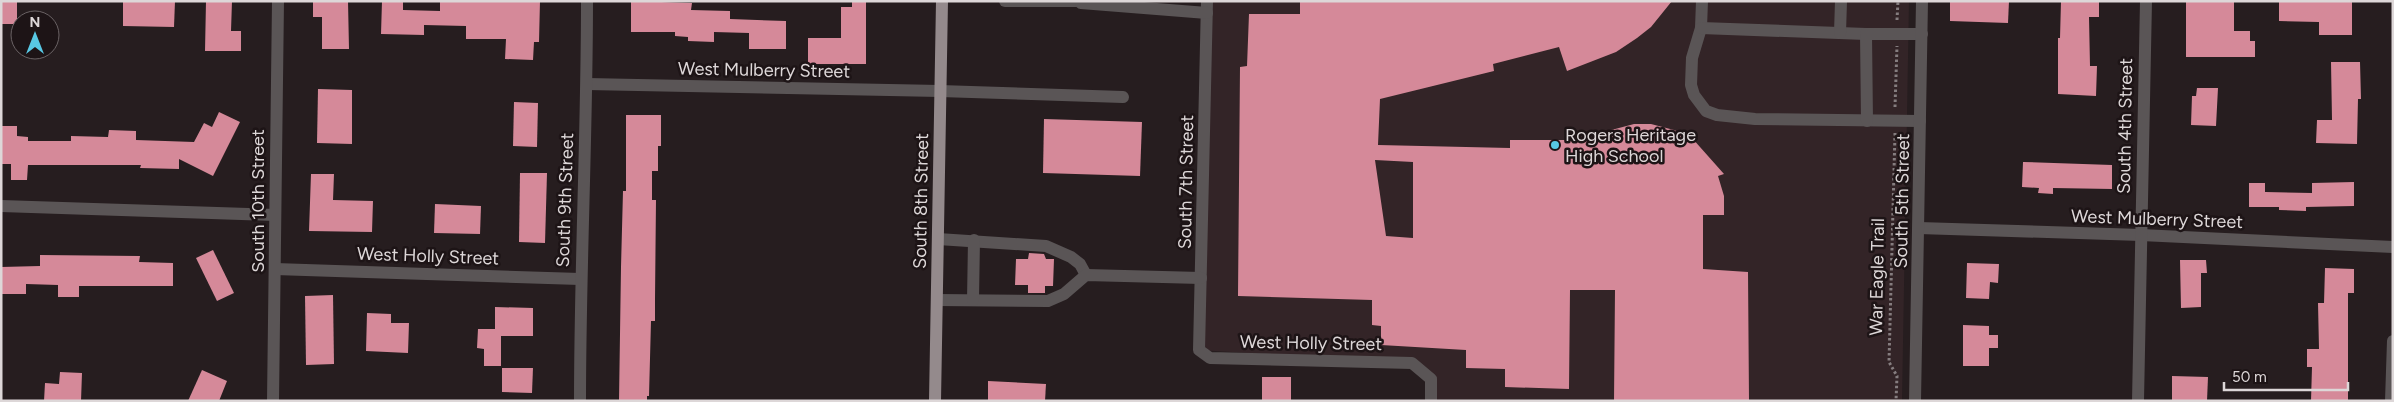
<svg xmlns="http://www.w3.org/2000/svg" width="2394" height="402" font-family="Figtree,sans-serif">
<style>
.built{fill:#332427}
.building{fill:#d58999;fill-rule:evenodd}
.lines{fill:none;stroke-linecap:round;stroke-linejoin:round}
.path{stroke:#857d7f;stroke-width:3;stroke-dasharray:2.5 2.5;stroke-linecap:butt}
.minor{stroke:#5a5556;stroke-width:12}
.major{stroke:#948a8c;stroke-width:12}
.poi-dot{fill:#58c8e4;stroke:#1d1416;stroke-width:2}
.labels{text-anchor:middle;stroke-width:5;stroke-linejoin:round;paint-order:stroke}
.street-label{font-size:18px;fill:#ddd7d8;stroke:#1d1416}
.poi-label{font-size:18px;fill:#ddd7d8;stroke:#1d1416;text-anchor:start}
</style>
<rect width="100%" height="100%" fill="#261d1f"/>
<polygon class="built" points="1207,1 1909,1 1902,401 1429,401 1431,379 1412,363 1199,350"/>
<g class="building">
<rect x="1" y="1" width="16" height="23"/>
<polygon points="123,1 175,1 174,27 123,26"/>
<polygon points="206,1 232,1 231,31 241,31 241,51 205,51"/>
<polygon points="313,1 348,1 349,49 322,49 322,17 313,17"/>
<polygon points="382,1 403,1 403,10 440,11 440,2 540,1 539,42 534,42 533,60 505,59 506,39 466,39 466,26 424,25 424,35 381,34"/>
<polygon points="631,1 692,3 691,10 730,11 730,19 786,21 786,49 749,49 749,33 714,32 714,42 688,41 688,37 675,36 675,32 631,32"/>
<polygon points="852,1 866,1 866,64 808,64 808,38 841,38 841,7 852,7"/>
<path d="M1300,1H1672L1651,27L1637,38L1616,52L1567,71L1559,47L1493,64L1494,71L1380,99L1378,145L1510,148V140H1588L1600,133L1634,124H1651L1674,130L1692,138L1724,174L1718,176L1724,196V215H1703V269L1748,272L1749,401H1614L1615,290H1570L1569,389L1505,387V369L1466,368V350L1381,345V326L1372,325V300L1238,296L1240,67L1247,66L1249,14H1300ZM1375,160L1413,162V238L1386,236Z"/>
<polygon points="1950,1 2009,1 2008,23 1950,21"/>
<polygon points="2061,1 2099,1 2099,17 2089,17 2090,66 2097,66 2096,96 2058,94 2058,38 2060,38"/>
<polygon points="2186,1 2234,1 2234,31 2250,31 2250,41 2255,41 2255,57 2186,57"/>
<polygon points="2279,1 2352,2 2352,35 2319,35 2319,22 2279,21"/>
<polygon points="2331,62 2360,62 2361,99 2358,99 2357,144 2316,143 2317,120 2332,120"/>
<polygon points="2197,88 2218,88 2216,126 2191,125 2192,96 2196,96"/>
<polygon points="318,89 352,90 352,144 317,143"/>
<polygon points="514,102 538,103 537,147 513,146"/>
<polygon points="219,112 240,122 213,176 179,159 179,169 140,168 141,165 28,165 27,180 11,180 11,164 1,164 1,126 17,126 17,136 28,137 28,141 71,141 71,136 108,137 109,130 136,131 136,140 194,142 204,123 212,127"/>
<polygon points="626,115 661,115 661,146 658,146 658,171 652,171 652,200 656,200 655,299 655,321 651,321 649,396 647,396 647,401 619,401 621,267 623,191 626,191"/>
<polygon points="1044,119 1142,122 1140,176 1043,173"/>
<polygon points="2023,162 2112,165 2112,189 2053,188 2053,194 2038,193 2039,188 2022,187"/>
<polygon points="520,173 547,173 545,243 519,242"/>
<polygon points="311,174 334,174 333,200 373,201 372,232 309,231"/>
<polygon points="2354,182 2354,206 2306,207 2306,211 2279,210 2279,207 2249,207 2249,183 2265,183 2265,192 2312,193 2312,183"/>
<polygon points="435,204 481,206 480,234 434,233"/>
<polygon points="213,250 234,293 217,301 196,258"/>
<polygon points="1029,253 1044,254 1046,259 1054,259 1053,286 1045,286 1045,293 1028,293 1028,285 1015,285 1016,259 1028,259"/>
<polygon points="40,255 140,256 139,262 173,263 173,286 79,286 79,297 58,297 58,285 26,284 26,294 1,294 1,267 40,266"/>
<polygon points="2180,260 2206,260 2207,273 2201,273 2201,307 2181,308"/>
<polygon points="1967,263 1999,264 1998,283 1990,282 1989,299 1966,298"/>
<polygon points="2325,268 2354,269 2354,293 2348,293 2348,401 2311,401 2312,367 2307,367 2307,349 2319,349 2318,303 2324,303"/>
<polygon points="333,295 334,364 306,365 305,296"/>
<polygon points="495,307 533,308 533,336 501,336 501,366 484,366 484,349 477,348 478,329 495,329"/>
<polygon points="367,313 391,314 391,323 409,323 408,353 366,351"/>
<polygon points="1963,325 1989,326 1989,335 1998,335 1998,348 1989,348 1989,366 1963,366"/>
<polygon points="502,368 533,368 532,393 502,392"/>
<polygon points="202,370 227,381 219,401 188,401"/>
<polygon points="60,372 82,373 81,401 44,401 45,383 59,384"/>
<polygon points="2172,376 2208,377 2207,401 2172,401"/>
<rect x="1262" y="377" width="29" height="24"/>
<polygon points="988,381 1046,384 1045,401 988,401"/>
</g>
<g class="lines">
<g class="path">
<polyline points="1897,20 1898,1"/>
<polyline points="1895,107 1897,46"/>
<polyline points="1895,133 1889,362 1897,376 1896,401"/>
</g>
<g class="minor">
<polyline points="1005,1 1081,1"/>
<polyline points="1207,1 1199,350 1210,358 1412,363 1431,379 1431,401"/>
<polyline points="1702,1 1701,28 1692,58 1691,85 1694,95 1706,111 1717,115 1755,119 1920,121"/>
<polyline points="1081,3 1207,13"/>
<polyline points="1701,28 1866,34"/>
<polyline points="1840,33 1841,1"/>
<polyline points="587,84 940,91 1123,97"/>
<polyline points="1867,121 1866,34 1922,34"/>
<polyline points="1,206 275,215"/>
<polyline points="1919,228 2141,235 2393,247"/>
<polyline points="938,239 1046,246 1071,257 1080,264 1086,275"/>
<polyline points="275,269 580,279"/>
<polyline points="937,300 1048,301 1064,294 1086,275 1201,278"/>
<polyline points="973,300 974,240"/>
<polyline points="273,401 278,1"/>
<path d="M580,401C580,268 587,134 587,1"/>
<polyline points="1915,401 1922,1"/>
<polyline points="2138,401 2146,1"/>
<polyline points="2391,401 2393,341"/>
</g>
<polyline class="major" points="935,401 942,1"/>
</g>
<circle class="poi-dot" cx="1555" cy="145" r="5"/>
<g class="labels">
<g class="street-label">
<text transform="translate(764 70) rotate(1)" y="6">West Mulberry Street</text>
<text transform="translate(2125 126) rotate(-89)" y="6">South 4th Street</text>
<text transform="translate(1186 182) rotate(-89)" y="6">South 7th Street</text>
<text transform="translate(565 200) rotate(-88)" y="6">South 9th Street</text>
<text transform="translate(258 201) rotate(-90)" y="6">South 10th Street</text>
<text transform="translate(921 201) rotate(-89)" y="6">South 8th Street</text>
<text transform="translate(1902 201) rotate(-89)" y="6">South 5th Street</text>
<text transform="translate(2157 219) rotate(2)" y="6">West Mulberry Street</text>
<text transform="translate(428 256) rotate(2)" y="6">West Holly Street</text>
<text transform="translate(1877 277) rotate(-89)" y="6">War Eagle Trail</text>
<text transform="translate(1311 343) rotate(1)" y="6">West Holly Street</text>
</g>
<g class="poi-label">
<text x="1565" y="141">Rogers Heritage<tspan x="1565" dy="21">High School</tspan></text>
</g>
</g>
<rect width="2394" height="402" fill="none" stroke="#ddd7d8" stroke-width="5"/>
<g transform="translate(35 35)"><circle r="24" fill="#1d1416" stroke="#6a6264"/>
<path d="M0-4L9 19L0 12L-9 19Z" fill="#58c8e4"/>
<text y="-8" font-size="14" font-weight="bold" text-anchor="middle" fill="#ddd7d8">N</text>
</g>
<path d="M2224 382v8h124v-8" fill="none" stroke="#ddd7d8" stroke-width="2.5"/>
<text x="2232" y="382" font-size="15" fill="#ddd7d8" stroke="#1d1416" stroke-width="4" paint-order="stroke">50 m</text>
</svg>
